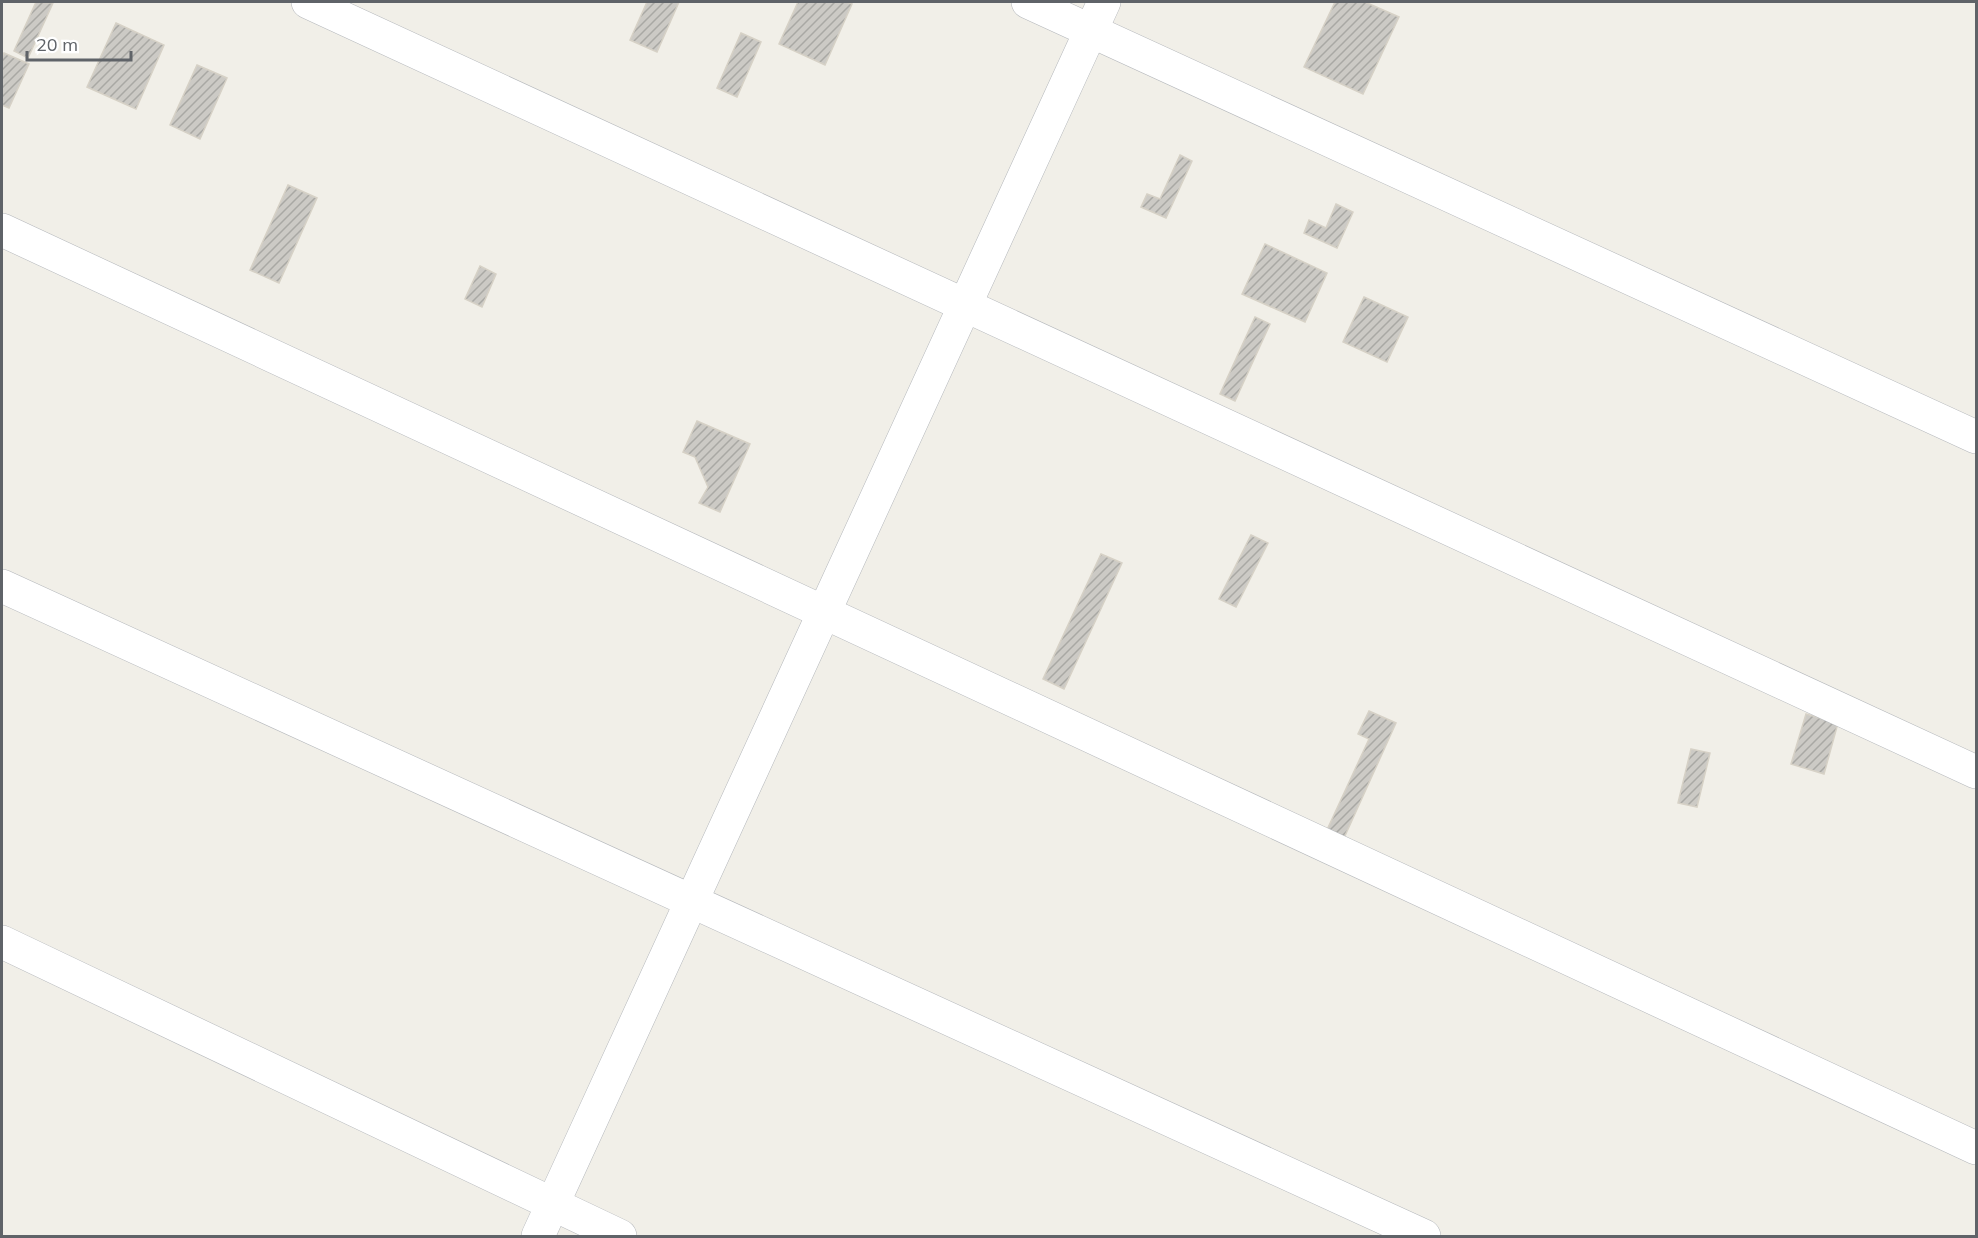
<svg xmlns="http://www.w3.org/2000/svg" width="1978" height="1238" font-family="Mulish,sans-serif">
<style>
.building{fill:url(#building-hatch);stroke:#d6d1c6;stroke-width:1.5}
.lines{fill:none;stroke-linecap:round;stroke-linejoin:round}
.street-casing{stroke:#b5b8bc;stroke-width:34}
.street{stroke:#fff;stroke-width:33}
</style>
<defs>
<pattern id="building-hatch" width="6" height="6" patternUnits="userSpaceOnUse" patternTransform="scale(1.5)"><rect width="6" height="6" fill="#cccac5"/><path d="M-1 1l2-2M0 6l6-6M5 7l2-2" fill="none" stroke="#a9a8a4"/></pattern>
</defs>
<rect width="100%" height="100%" fill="#f1efe8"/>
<g class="building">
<polygon points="36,2 53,3 28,58 14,51"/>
<polygon points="647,2 679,2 657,52 630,40"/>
<polygon points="798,2 846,2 852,4 825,65 779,44"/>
<polygon points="1335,2 1365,2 1399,17 1363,94 1304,67"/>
<polygon points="116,23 164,45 136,109 87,87"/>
<polygon points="741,33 761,42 737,97 717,88"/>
<polygon points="4,53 29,64 9,108 2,105 2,58"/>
<polygon points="197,65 227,78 200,139 170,125"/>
<polygon points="1180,155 1192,161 1166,218 1141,207 1147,194 1160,199"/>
<polygon points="288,185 317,198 279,283 250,270"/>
<polygon points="1336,204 1353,212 1337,248 1304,233 1309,220 1326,228"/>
<polygon points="1265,244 1327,273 1305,322 1242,294"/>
<polygon points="480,266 496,274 482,307 465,299"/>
<polygon points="1364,297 1408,317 1387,362 1343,342"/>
<polygon points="1255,317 1270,324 1235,401 1220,394"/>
<polygon points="697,421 750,444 720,512 699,503 708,487 695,457 683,452"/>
<polygon points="1251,535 1268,543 1236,607 1219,599"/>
<polygon points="1101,554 1122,563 1064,689 1043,679"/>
<polygon points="1369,711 1396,723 1344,838 1327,830 1369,739 1358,734"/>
<polygon points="1806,714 1838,723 1824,774 1791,764"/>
<polygon points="1691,749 1710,753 1697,807 1678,803"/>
</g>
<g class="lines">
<defs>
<g id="street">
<polyline points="308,2 1976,772"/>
<polyline points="1028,2 1976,437"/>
<polyline points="2,230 1976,1148"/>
<polyline points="2,586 1424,1236"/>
<polyline points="2,942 620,1236"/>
<polyline points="538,1236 1104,2"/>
</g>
</defs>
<use href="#street" class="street-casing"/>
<use href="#street" class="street"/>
</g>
<rect width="1978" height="1238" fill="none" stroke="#5f6368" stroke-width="6"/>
<path d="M27 51v9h104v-9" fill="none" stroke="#5f6368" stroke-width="3"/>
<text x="36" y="51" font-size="18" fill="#5f6368" stroke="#ffffff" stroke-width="4.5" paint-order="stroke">20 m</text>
</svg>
